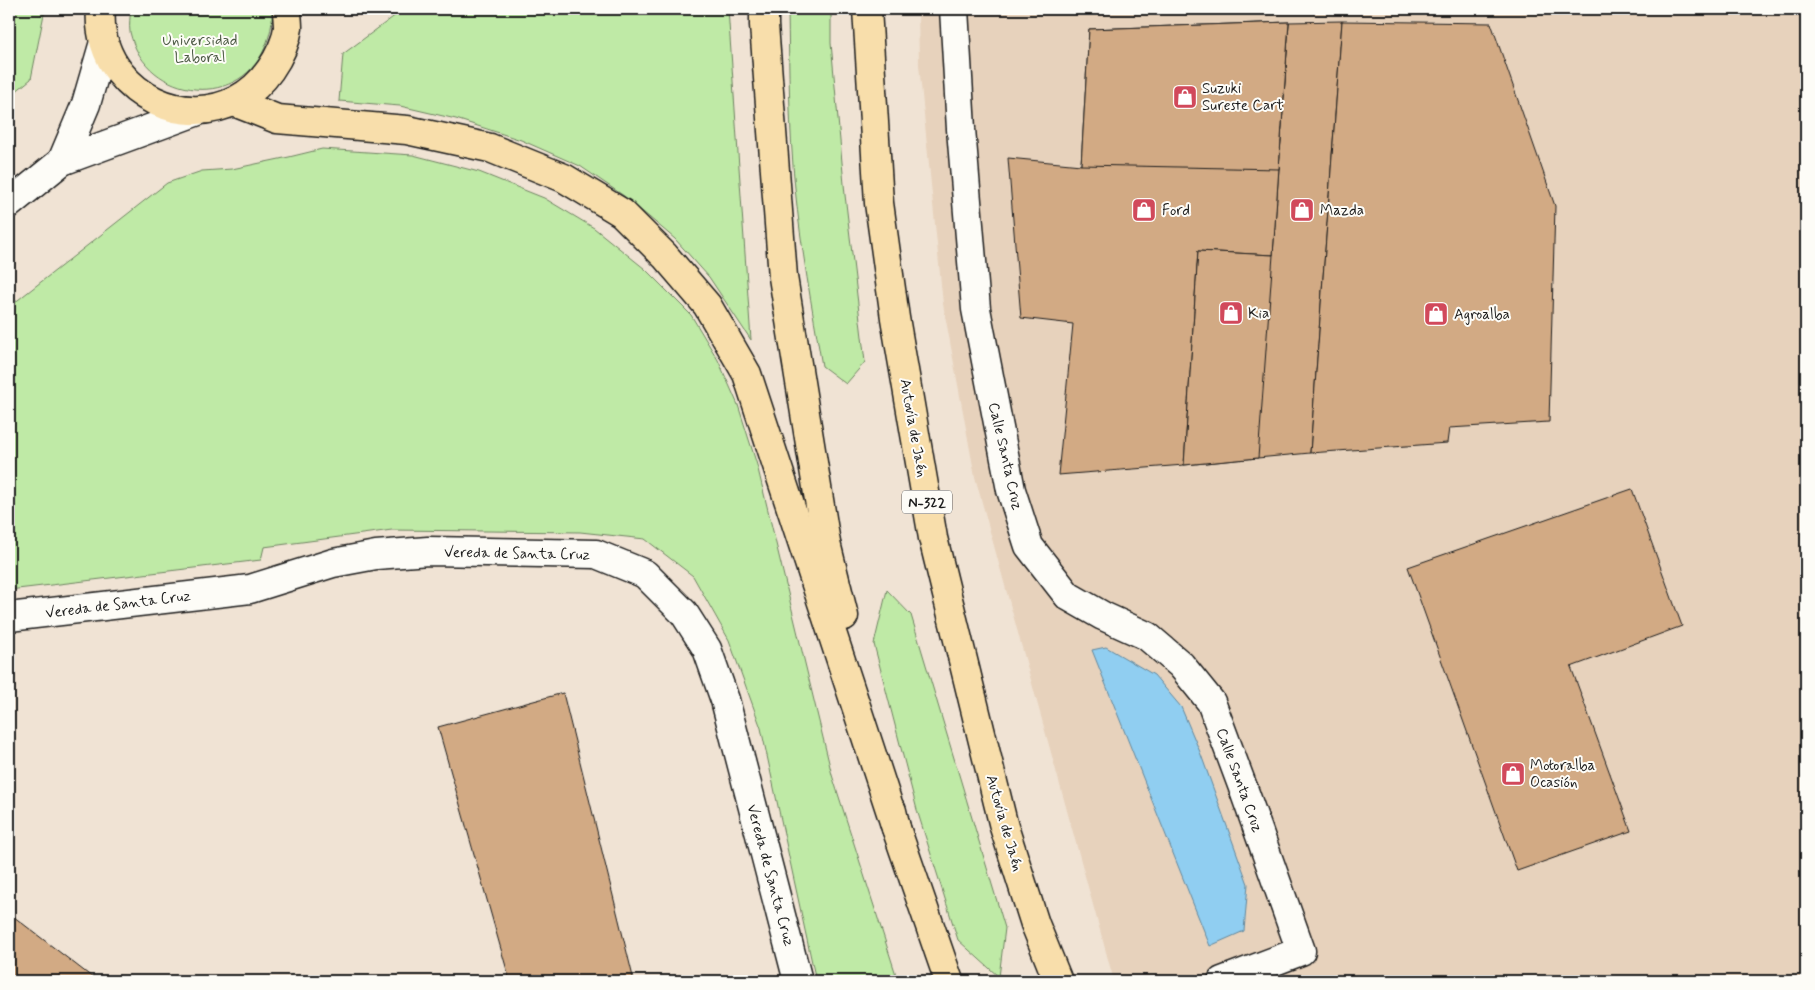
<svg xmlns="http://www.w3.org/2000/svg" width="1815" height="990" font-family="Mynerve,sans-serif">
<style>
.built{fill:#e7d2bc}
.green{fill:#bfeaa6;stroke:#6e8361}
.water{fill:#90cef1;stroke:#62879c}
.building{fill:#d2aa84;stroke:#1c1c1c}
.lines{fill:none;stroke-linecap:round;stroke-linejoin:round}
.street-casing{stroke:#1c1c1c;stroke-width:31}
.secondary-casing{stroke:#1c1c1c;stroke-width:31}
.primary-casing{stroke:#1c1c1c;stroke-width:31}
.highway-casing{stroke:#1c1c1c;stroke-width:31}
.street{stroke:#fdfcf7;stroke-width:28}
.secondary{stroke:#fdfcf7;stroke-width:28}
.primary{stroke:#f8deab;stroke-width:28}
.highway{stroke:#f8deab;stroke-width:28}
.labels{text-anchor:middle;stroke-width:4;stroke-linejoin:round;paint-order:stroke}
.shield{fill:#fdfcf7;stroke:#605f5e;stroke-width:1}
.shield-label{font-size:14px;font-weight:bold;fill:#1c1c1c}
.park-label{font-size:15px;fill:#4d5a45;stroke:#fdfcf7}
.poi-label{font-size:15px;fill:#1c1c1c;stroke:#fdfcf7;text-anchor:start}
.street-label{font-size:15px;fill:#1c1c1c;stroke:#fdfcf7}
</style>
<rect width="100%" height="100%" fill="#f0e3d4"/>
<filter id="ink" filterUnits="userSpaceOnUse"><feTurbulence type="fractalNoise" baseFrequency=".02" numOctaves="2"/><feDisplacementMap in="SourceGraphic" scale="10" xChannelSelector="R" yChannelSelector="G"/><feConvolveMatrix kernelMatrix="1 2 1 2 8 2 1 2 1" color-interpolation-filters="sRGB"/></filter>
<g filter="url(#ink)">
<polygon class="built" points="918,9 1806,9 1806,981 1114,981 975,477 943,304 919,65"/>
<g class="green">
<polygon points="9,9 45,9 31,79 9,97"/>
<path d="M131,9H272C273,20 271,31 267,42C244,111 146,102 130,32C129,25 130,16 131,9Z"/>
<polygon points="404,9 728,9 751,340 709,277 675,239 624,196 580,166 521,140 456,119 400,106 339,101 343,54"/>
<path d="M788,9H831V43L845,195L865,362L846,384L822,366C812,307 801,248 795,188C789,129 789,69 788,9Z"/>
<polygon points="322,149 413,155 479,172 544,198 594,228 645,269 691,315 718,360 738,405 757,465 832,775 898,981 816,981 761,728 729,640 693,576 645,539 580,532 392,530 264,547 261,560 9,590 9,307 167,183 202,171 232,169 289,157"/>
<polygon points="887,590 911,615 1005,928 999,977 958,940 917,810 874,644"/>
</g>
<polygon class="water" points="1106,647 1154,675 1181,707 1200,752 1248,884 1244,931 1210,946 1092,650"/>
<g class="building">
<polygon points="1342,21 1310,453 1184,465 1198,251 1273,255 1289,22"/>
<polygon points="1342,21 1491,23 1555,206 1549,422 1449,428 1447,443 1310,453"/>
<polygon points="1289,22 1273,255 1198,251 1184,465 1058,475 1073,324 1021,318 1008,158 1081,165 1089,29"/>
<polygon points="1289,22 1279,169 1081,165 1089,29"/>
<polygon points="1198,251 1273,255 1258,458 1184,465"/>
<polygon points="1632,489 1682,626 1571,667 1631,831 1517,871 1408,567"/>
<polygon points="563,693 634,981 510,981 438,727"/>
<polygon points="9,913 97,981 9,981"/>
</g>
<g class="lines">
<defs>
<g id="street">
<polyline points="954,9 961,129 976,309 1011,490 1029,546 1068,596 1103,616 1147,636 1181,665 1211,702 1242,785 1301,951 1222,981"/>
<polyline points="9,617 250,589 333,563 376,555 428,551 596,554 645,574 684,613 707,649 725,700 798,981"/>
</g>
<g id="secondary">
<polyline points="62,161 86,104 104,42"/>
<polyline points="9,204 62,161 198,111"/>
</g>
<path id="primary" d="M101,9C99,32 106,55 120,73C160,123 233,123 270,70C279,57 286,43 288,28C288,22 287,15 287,9"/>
<g id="highway">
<polyline points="764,9 764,25 783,277 826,543 844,616"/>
<polyline points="867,9 879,203 895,318 933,538 1004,827 1035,924 1058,981"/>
<polyline points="234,102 277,119 407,130 490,148 564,178 622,213 665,256 707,305 747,374 896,828"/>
<polyline points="892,811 896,828 949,981"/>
</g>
</defs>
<use href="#street" class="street-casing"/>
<use href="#secondary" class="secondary-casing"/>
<use href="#primary" class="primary-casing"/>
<use href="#highway" class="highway-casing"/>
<use href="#street" class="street"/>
<use href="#secondary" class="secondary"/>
<use href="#primary" class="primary"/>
<use href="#highway" class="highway"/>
</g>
</g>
<defs>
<symbol id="shop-square" viewBox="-11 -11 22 22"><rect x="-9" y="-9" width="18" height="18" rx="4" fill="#d1495b" stroke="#fdfcf7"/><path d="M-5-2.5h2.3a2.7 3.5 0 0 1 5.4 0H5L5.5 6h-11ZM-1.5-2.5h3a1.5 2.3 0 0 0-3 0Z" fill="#fff"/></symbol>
</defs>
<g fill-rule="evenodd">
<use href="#shop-square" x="1171" y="83" width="28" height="28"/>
<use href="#shop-square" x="1130" y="196" width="28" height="28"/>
<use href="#shop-square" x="1288" y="196" width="28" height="28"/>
<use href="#shop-square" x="1217" y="299" width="28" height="28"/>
<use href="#shop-square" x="1422" y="300" width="28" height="28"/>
<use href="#shop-square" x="1499" y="760" width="28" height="28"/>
</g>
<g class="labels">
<rect class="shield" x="902" y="490.5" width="50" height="23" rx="4"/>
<g class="shield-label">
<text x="927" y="507">N-322</text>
</g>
<g class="park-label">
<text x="200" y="45">Universidad<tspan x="200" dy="17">Laboral</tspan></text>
</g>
<g class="poi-label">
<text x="1202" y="93">Suzuki<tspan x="1202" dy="17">Sureste Cart</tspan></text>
<text x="1162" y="215">Ford</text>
<text x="1320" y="215">Mazda</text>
<text x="1248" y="318">Kia</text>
<text x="1454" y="319">Agroalba</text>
<text x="1530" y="770">Motoralba<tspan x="1530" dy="17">Ocasión</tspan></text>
</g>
<g class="street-label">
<text transform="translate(914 428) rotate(80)" y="5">Autovía de Jaén</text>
<text transform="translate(1006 456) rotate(77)" y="5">Calle Santa Cruz</text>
<text transform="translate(517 553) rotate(1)" y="5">Vereda de Santa Cruz</text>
<text transform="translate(118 604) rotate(-7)" y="5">Vereda de Santa Cruz</text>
<text transform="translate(1240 780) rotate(70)" y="5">Calle Santa Cruz</text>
<text transform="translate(1005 823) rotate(74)" y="5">Autovía de Jaén</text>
<text transform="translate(771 875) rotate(75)" y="5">Vereda de Santa Cruz</text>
</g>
</g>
<rect width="1815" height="990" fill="none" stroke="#fdfcf7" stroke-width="30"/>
<rect x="15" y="15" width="1785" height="960" fill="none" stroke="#1c1c1c" stroke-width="2" filter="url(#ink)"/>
</svg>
